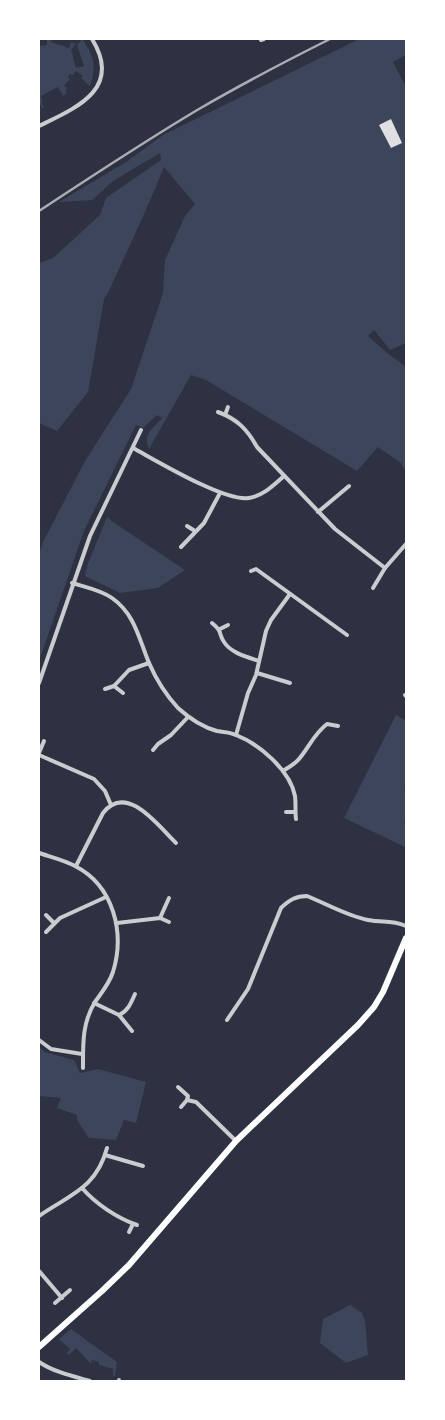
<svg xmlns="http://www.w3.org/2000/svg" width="445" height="1420" font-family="Ubuntu,sans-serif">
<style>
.green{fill:#3c4559}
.building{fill:#e0e0e3}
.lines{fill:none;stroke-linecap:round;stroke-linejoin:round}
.minor{stroke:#caccd0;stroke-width:4}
.primary{stroke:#fff;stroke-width:6}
.rail{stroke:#abadb3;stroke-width:2.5}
</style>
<rect width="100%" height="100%" fill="#2d3142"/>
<g class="green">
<path d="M47,39H52L51,42L69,48L71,42L76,44L71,50L76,68L84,66L77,45L82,39C94,56 97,66 90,86L81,78L83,76L76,71L73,75L70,74L68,77L70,79L64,86L67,88L66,91L67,93L63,96L58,87L41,96L43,102L41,103L44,107L42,108L39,102V46L47,45Z"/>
<path d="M359,39H406V55L393,62L406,87V343L390,350L374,330L368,336L386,352L406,367V472L401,463L378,447L357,471L206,380L191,375L149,449C142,433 153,429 162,418L157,415L143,428L136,425L84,531L39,661V554L43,542L85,461L131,389L163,293L165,260L185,216L195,204L164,167C147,210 127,251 108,293L104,299L88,392L57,431L39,423V263L53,258L100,215L106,198L161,160L160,153L113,181L92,200L59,202L126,162L163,135Z"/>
<polygon points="107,517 113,522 185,570 158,588 120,593 85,576 87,566"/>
<polygon points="396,715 406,721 406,783 404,786 406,787 406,819 404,823 406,825 405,847 344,818"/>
<polygon points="39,1047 45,1052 74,1060 80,1073 98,1069 146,1082 136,1123 124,1120 116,1140 89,1138 77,1120 77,1115 57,1108 61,1098 39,1096"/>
<polygon points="350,1305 362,1313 365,1321 368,1355 346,1363 320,1343 323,1319"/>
<polygon points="71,1329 117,1362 115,1376 113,1376 113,1369 99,1365 99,1362 92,1360 91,1364 76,1348 69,1355 67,1353 70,1349 59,1339"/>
</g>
<polygon class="building" points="391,119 402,143 391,148 379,125"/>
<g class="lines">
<g class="minor">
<polyline points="261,40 264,39"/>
<path d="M39,126C76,108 123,89 92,39"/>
<path d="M218,412C237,419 247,429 257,447L335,529L385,568"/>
<polyline points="225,415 228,407"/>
<path d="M133,448C157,461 225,502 249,498C263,496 274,485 284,476"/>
<polyline points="318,512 349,486"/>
<polyline points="187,526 195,531"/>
<polyline points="181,547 204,523 220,493"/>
<polyline points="251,571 256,569 347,635"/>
<path d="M72,583C85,587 101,590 112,598C135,614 139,639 149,663C156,679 166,695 178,708C189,718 202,727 217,731C223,732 230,732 236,735C259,744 290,770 295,796C296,804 295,812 296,819"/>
<polyline points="373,588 385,568 406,544"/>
<path d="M212,623C223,632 218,633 224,642C231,653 247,657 259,661"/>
<polyline points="220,629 228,625"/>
<polyline points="257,673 290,683"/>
<polyline points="39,683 90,536 141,430"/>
<polyline points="114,686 123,693"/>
<polyline points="105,689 114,686 129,670 149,663"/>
<polyline points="405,695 406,696"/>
<polyline points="236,735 248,693 256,675 266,631 271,620 290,594"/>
<polyline points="153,750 158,744 171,735 188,717"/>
<polyline points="39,753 44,741"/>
<polyline points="39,755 94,779 105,791 111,805"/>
<path d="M283,771C289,767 295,764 299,759C309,747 314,734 327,724L338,726"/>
<polyline points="286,812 295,812"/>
<path d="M39,853C51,857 64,860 75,866C114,886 125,933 113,972C109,984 102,992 95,1002C82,1023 83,1044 83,1068"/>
<path d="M76,866L103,813C127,782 159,827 176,843"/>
<polyline points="46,915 54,923"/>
<polyline points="160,918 169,898"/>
<polyline points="117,923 160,918 169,922"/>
<polyline points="46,932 60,918 106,897"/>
<polyline points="94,1003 119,1015 132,1031"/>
<path d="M119,1015C128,1011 131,1003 135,994"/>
<path d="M227,1020L248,989L281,908C289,900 296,896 307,896C327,904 347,916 368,920C384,923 390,919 406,926"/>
<polyline points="39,1040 51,1049 82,1054"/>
<polyline points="178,1087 188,1096 187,1100"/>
<polyline points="181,1107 187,1100 196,1102 236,1141"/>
<polyline points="105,1155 143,1166"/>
<path d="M82,1188C96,1204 117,1218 137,1225"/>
<path d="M39,1216C69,1195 96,1189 107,1148"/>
<polyline points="129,1232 133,1224"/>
<polyline points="39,1271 62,1298"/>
<polyline points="55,1303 70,1290"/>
<path d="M39,1362C54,1372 72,1376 90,1381"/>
<polyline points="119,1381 119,1380"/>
</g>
<polyline class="primary" points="39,1347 102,1291 129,1265 236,1141 358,1025 374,1007 383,992 406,938"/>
<path class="rail" d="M39,211C92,176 145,141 199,109C242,84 286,61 330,39"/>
</g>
<rect width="445" height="1420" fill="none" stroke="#ffffff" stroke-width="80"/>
</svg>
